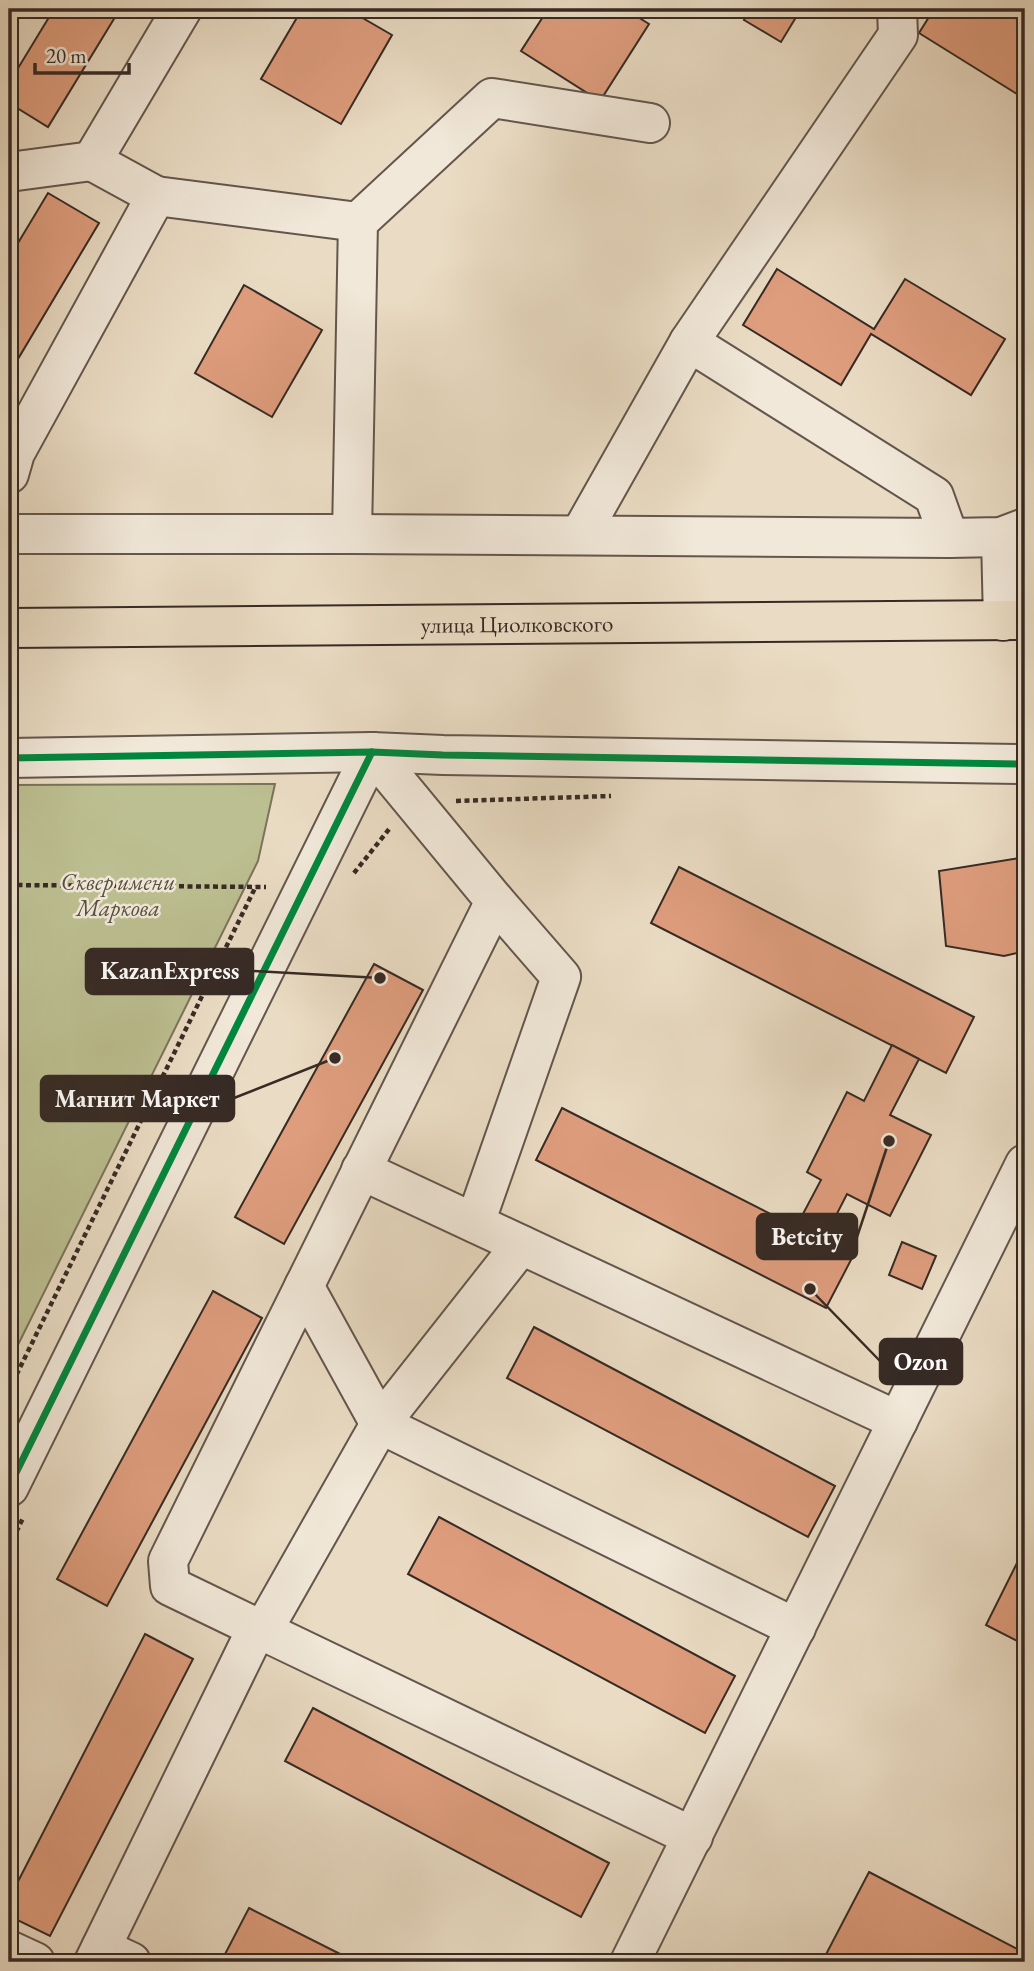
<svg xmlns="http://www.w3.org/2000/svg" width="1034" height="1971" font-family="'EB Garamond',serif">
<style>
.green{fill:#bcbf91;stroke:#79745b;stroke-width:2}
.building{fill:#de9d7d;stroke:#362a25;stroke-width:2}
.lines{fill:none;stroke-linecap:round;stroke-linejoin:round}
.minor-casing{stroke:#63564d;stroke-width:42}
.major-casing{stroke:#362a25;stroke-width:42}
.path{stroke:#362a25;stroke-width:4.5;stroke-dasharray:5 3.5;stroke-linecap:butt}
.minor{stroke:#f1e8d9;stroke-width:38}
.major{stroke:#eadcc4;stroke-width:38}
.cycleway-casing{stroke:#f1e8d9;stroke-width:11}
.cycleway{stroke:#00873e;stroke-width:7}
.labels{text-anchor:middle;stroke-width:5;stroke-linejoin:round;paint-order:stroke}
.street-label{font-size:23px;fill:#362a25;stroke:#f1e8d9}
.park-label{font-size:23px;font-style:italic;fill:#584f40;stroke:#f1e8d9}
.leader{fill:none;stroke:#362a25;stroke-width:2.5}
.callout-dot{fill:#362a25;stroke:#f1e8d9;stroke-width:2.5}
.callout{fill:#362a25;stroke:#362a25;stroke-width:2.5}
.callout-label{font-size:24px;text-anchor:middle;font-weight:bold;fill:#fff}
</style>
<rect width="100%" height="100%" fill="#eadcc4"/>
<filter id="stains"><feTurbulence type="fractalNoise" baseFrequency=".00286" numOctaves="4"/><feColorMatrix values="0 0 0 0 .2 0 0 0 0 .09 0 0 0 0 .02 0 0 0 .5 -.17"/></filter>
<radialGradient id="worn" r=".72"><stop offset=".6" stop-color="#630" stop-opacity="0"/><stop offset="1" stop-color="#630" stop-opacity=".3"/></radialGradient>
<polygon class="green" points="275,784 258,861 9,1363 9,785"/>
<g class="building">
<polygon points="54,9 120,9 48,127 9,103 9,83"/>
<polygon points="302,9 347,9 392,35 341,124 261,79"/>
<polygon points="548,9 625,9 649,24 600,101 521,51"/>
<polygon points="751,9 801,9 781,42 744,20"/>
<polygon points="934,9 1001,9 1025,24 1025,99 919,33"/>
<polygon points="48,193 99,223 9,374 9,258"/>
<polygon points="777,269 874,329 905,279 1005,339 971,395 871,334 841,385 743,325"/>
<polygon points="244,285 322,330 272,417 195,373"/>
<polygon points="1020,858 1025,859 1025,951 1004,956 946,946 939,871"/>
<polygon points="679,867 974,1017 946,1073 651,923"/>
<polygon points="374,964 423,990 284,1244 235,1217"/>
<polygon points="892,1045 919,1059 890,1115 931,1135 890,1216 847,1194 823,1241 796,1227 821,1180 807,1172 847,1092 864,1101"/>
<polygon points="562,1108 853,1256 826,1308 536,1160"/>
<polygon points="902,1242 936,1256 922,1289 889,1275"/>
<polygon points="213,1291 262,1318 107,1606 57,1579"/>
<polygon points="534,1327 835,1486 808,1537 507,1378"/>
<polygon points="439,1517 735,1676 705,1733 408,1574"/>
<polygon points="1025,1547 1025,1645 986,1625"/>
<polygon points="145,1634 193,1659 50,1936 9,1916 9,1899"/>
<polygon points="313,1708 609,1863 581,1917 285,1761"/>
<polygon points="869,1872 1025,1953 1025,1962 822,1962"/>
<polygon points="249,1908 356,1962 232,1962 223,1958"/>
</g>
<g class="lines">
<defs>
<g id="minor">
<polyline points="9,172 92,161"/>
<polyline points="156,196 358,222"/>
<polyline points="689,342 934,496 949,538"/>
<polyline points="9,474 15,453 156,196 92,161 182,9"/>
<polyline points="9,534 352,534 949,538 1001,537 1025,528"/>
<polyline points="352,534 358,222 492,98 650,123"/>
<polyline points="580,535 689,342 898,35 897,9"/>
<polyline points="1001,537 1003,621"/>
<polyline points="9,758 372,752 443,755 1025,764"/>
<polyline points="361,1170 898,1421"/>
<polyline points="475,1223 561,977 495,901"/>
<polyline points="304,1286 380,1424 796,1628"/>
<polyline points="9,1487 372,752"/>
<polyline points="270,1618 380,1424 521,1245"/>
<polyline points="257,1628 170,1586 168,1561 495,901 372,752"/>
<polyline points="101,1948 131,1962"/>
<polyline points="9,1950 35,1962"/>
<polyline points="94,1962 257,1628 693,1837"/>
<polyline points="630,1962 1025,1164"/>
</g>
<g id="major">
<path id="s1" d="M9,628L1025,620"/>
</g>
</defs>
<use href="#minor" class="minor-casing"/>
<use href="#major" class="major-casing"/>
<g class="path">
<polyline points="456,801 611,796"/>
<polyline points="354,873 390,828"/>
<polyline points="9,885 266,887"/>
<polyline points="9,1390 256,886"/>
<polyline points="9,1547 23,1518"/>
</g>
<use href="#minor" class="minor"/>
<use href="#major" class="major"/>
<defs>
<g id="cycleway">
<polyline points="9,758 372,752 443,755 1025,764"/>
<polyline points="9,1487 372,752"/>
</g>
</defs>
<use href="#cycleway" class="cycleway-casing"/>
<use href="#cycleway" class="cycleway"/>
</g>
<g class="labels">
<g class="street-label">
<text dy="8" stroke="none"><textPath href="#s1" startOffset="508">улица Циолковского</textPath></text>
</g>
<g class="park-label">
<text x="118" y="890">Сквер имени<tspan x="118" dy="26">Маркова</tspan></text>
</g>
</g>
<path class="leader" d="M380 978L253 971M335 1058L234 1098M889 1141L857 1237M810 1289L880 1361"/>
<g class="callout-dot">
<circle cx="380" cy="978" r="7"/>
<circle cx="335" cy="1058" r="7"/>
<circle cx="889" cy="1141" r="7"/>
<circle cx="810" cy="1289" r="7"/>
</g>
<g class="callout">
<rect x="86" y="949" width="167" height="45" rx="7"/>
<rect x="41" y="1076" width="193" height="45" rx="7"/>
<rect x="757" y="1214" width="100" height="45" rx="7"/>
<rect x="880" y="1339" width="82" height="45" rx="7"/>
</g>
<g class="callout-label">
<text x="170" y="979">KazanExpress</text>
<text x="137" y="1107">Магнит Маркет</text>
<text x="807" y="1245">Betcity</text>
<text x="921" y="1370">Ozon</text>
</g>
<rect width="1034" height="1971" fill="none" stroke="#eadcc4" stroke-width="35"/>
<rect x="10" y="10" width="1013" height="1950" fill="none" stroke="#362a25" stroke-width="3.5"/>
<rect x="18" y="18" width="999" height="1936" fill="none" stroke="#362a25" stroke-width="2"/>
<path d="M35 63v10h94v-10" fill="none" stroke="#362a25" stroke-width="3.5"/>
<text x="46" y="63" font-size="21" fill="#362a25" stroke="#f1e8d9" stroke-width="5" paint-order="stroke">20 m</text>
<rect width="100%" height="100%" filter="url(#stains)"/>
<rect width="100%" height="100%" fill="url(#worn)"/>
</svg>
